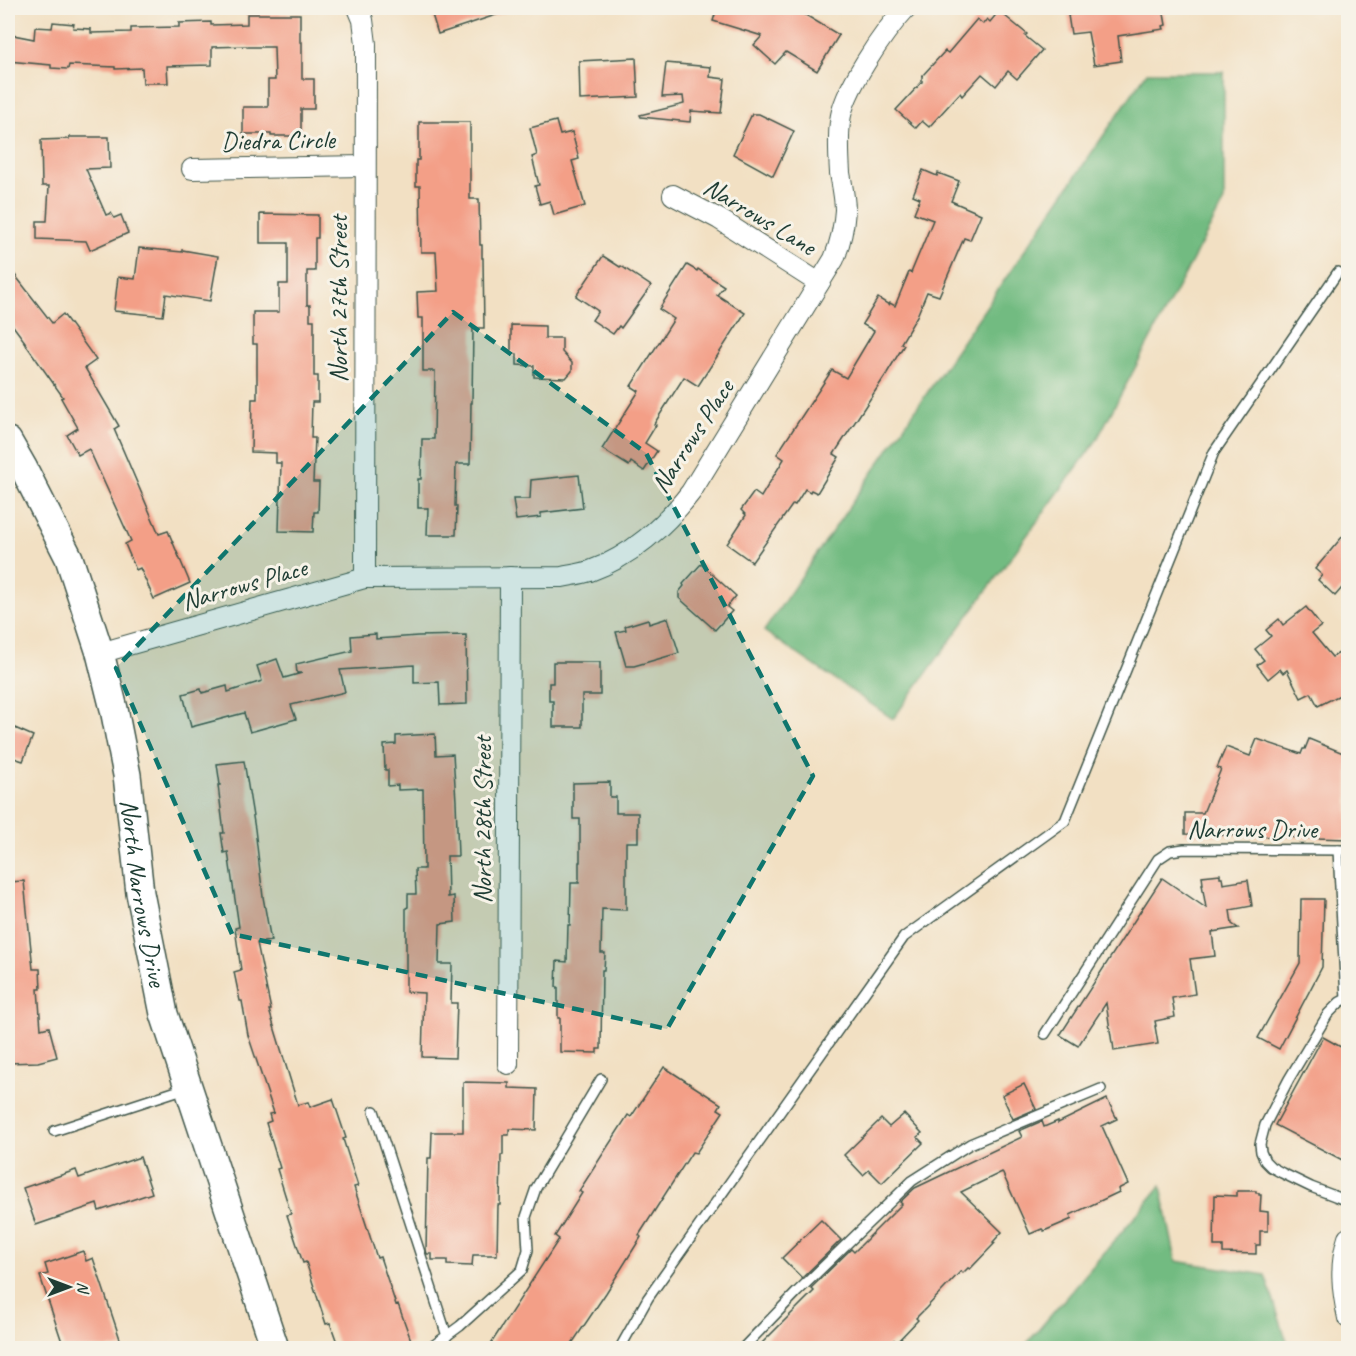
<svg xmlns="http://www.w3.org/2000/svg" width="1356" height="1356" font-family="Caveat,sans-serif">
<style>
.forest{fill:#72bb81;stroke:#487c5a;stroke-width:1.5}
.building{fill:#f39f87}
.lines{fill:none;stroke-linecap:round;stroke-linejoin:round}
.service-casing{stroke:#3f5549;stroke-width:12}
.minor-casing{stroke:#3f5549;stroke-width:22}
.secondary-casing{stroke:#3f5549;stroke-width:30}
.service{stroke:#fff;stroke-width:9}
.minor{stroke:#fff;stroke-width:20}
.secondary{stroke:#fff;stroke-width:27}
.marked{fill:#0f766e;fill-opacity:0.2;stroke:#0f766e;stroke-width:4.5;stroke-dasharray:12 8;stroke-linejoin:round}
.labels{text-anchor:middle;stroke-width:6;stroke-linejoin:round;paint-order:stroke}
.street-label{font-size:26px;fill:#1f3d34;stroke:#f7f3e8}
</style>
<rect width="100%" height="100%" fill="#f7f3e8"/>
<filter id="ink" filterUnits="userSpaceOnUse"><feTurbulence type="fractalNoise" baseFrequency=".0167" numOctaves="2"/><feDisplacementMap in="SourceGraphic" scale="12" xChannelSelector="R" yChannelSelector="G"/><feConvolveMatrix kernelMatrix="1 2 1 2 8 2 1 2 1" color-interpolation-filters="sRGB"/></filter>
<filter id="wash" filterUnits="userSpaceOnUse"><feTurbulence type="fractalNoise" baseFrequency=".008" numOctaves="4" result="noise"/><feDisplacementMap in="SourceGraphic" scale="24" xChannelSelector="R" yChannelSelector="G"/><feGaussianBlur stdDeviation="1.35" result="paint"/><feColorMatrix in="noise" values="0 0 0 0 0 0 0 0 0 0 0 0 0 0 0 0 0 1.4 0 .05"/><feComposite in="paint" operator="in"/></filter>
<g filter="url(#wash)">
<rect width="100%" height="100%" fill="#f2e0c3"/>
<g class="forest">
<polygon points="1147,72 1224,72 1224,201 1096,441 893,719 764,631"/>
<polygon points="1161,1186 1176,1261 1265,1275 1289,1348 1023,1348"/>
</g>
<g id="blocks">
<g class="building">
<polygon points="430,8 507,8 508,11 438,34"/>
<polygon points="717,8 794,8 839,35 817,71 786,52 775,64 754,45 762,36 713,21"/>
<polygon points="1077,8 1163,8 1166,25 1163,26 1164,29 1118,36 1121,61 1094,65 1088,32 1071,34 1068,15 1078,13"/>
<polygon points="999,11 1027,34 1025,36 1042,50 1017,79 1008,71 996,86 982,74 962,96 960,93 929,127 922,121 916,128 896,110 922,82 922,76 945,51 948,53 977,19 983,24 987,19 990,22"/>
<polygon points="247,14 300,14 300,42 302,42 302,79 314,79 314,109 301,109 301,136 271,136 271,134 243,134 243,107 268,107 268,80 275,80 274,47 247,47 247,46 212,47 212,65 167,66 168,83 143,83 142,68 115,69 115,67 69,65 68,69 51,68 51,65 8,61 8,34 34,39 35,27 52,28 53,22 74,24 73,28 91,29 91,33 131,32 131,28 179,27 179,23 211,22 211,25 247,24"/>
<polygon points="636,58 638,97 580,100 579,61"/>
<polygon points="666,63 711,67 710,77 725,79 721,113 691,111 690,122 641,117 640,115 684,104 683,96 662,97"/>
<polygon points="752,114 759,114 794,131 773,176 733,154"/>
<polygon points="556,121 560,135 572,132 579,159 572,161 585,206 554,215 550,201 540,204 535,186 539,185 532,157 537,155 530,128"/>
<polygon points="419,122 470,122 470,199 479,199 480,245 482,245 482,258 483,258 484,328 473,328 472,403 471,403 470,464 456,464 455,506 457,506 456,535 427,535 428,508 418,508 418,479 421,479 422,439 434,439 435,371 423,371 423,318 418,318 417,292 438,291 436,252 421,252 420,186 416,186 416,160 419,160"/>
<polygon points="69,137 109,137 110,168 86,169 106,215 111,213 114,218 121,215 128,233 90,250 86,241 37,239 37,221 47,221 49,186 42,186 41,140 69,139"/>
<polygon points="923,170 937,176 938,173 959,181 951,201 981,214 970,240 964,238 939,296 927,292 917,316 901,343 904,345 887,373 834,454 839,457 817,493 811,490 810,492 805,489 795,505 793,504 752,562 727,544 746,515 741,510 754,492 761,497 784,459 777,454 832,370 846,378 874,331 862,324 878,298 889,305 890,303 895,306 909,272 911,273 933,220 914,213 920,198 913,195"/>
<polygon points="260,214 318,215 318,238 315,238 315,271 307,271 307,305 310,305 310,320 314,320 314,376 318,376 318,402 312,402 311,438 315,438 313,482 319,482 318,512 314,512 313,532 279,531 281,463 276,463 276,453 251,452 252,399 257,399 257,344 253,344 253,312 279,312 279,284 288,284 288,243 260,243"/>
<polygon points="139,248 182,252 182,250 218,256 210,301 166,294 163,316 114,311 118,277 135,279"/>
<polygon points="603,256 620,267 621,266 651,286 621,328 619,326 613,334 592,320 598,311 576,296"/>
<polygon points="687,265 697,271 698,269 724,286 717,295 745,313 698,386 684,377 654,424 656,425 645,443 657,451 644,471 631,462 629,466 602,449 639,391 631,386 674,319 659,309"/>
<polygon points="8,266 52,323 63,314 96,360 85,368 119,426 114,429 159,534 168,531 190,583 154,599 140,568 136,570 125,544 131,541 89,449 78,455 67,435 78,428 61,398 63,397 24,342 25,342 8,319"/>
<polygon points="511,325 545,326 545,338 562,338 562,352 572,363 572,371 566,378 534,377 534,366 517,365 517,354 511,354"/>
<polygon points="579,475 583,508 541,513 541,517 516,520 513,499 530,499 531,480"/>
<polygon points="1348,530 1348,581 1335,596 1318,580 1322,575 1315,569"/>
<polygon points="701,564 736,596 727,607 732,611 715,630 679,598 679,592 684,586 683,584"/>
<polygon points="1306,607 1321,626 1312,633 1332,657 1341,652 1343,655 1348,652 1348,691 1318,706 1311,693 1301,698 1287,670 1283,673 1280,669 1268,679 1257,665 1264,660 1255,649 1271,636 1266,630 1279,619 1283,625"/>
<polygon points="668,618 679,653 634,666 626,666 616,632 626,630 625,626 648,619 649,624"/>
<polygon points="376,634 376,639 418,636 466,635 467,704 440,705 439,682 414,683 414,665 340,670 345,692 291,705 296,719 250,732 244,713 191,727 183,694 201,689 202,693 227,686 228,692 262,681 257,666 277,659 284,678 302,673 297,673 296,664 352,651 351,636"/>
<polygon points="553,662 600,662 600,695 582,695 582,727 553,727 553,701 549,701 549,683 553,683"/>
<polygon points="8,725 33,736 23,761 8,756"/>
<polygon points="435,734 436,755 453,754 456,801 458,856 447,856 448,897 454,896 455,922 440,924 439,964 452,964 451,1003 457,1003 455,1058 422,1057 424,993 406,992 406,908 408,907 408,894 416,894 415,869 424,869 423,789 398,790 398,785 388,786 388,770 385,770 384,745 396,744 396,736"/>
<polygon points="1257,739 1301,754 1303,749 1305,749 1309,739 1348,755 1348,839 1185,834 1185,813 1203,813 1221,769 1217,768 1226,747 1250,756"/>
<polygon points="244,761 255,829 263,897 271,941 257,943 271,1010 269,1010 298,1105 308,1102 310,1107 333,1099 346,1138 343,1139 358,1186 354,1187 377,1258 380,1257 396,1305 398,1304 412,1343 395,1348 339,1348 330,1323 326,1324 306,1262 303,1263 287,1215 291,1214 277,1169 280,1168 266,1123 271,1121 269,1114 274,1113 248,1035 242,1001 240,1001 234,972 241,970 235,928 239,927 228,852 224,853 221,833 224,833 218,785 220,785 217,764"/>
<polygon points="610,782 610,797 616,797 616,813 638,813 638,842 626,842 626,910 602,909 601,953 605,953 604,970 602,970 601,1049 597,1049 597,1053 560,1052 560,1018 558,1018 558,987 556,987 557,961 567,962 568,925 570,925 571,883 579,883 579,862 580,862 580,819 573,819 573,783"/>
<polygon points="1220,874 1220,877 1222,877 1223,884 1248,880 1252,906 1230,910 1232,924 1238,928 1212,932 1215,956 1190,959 1195,994 1172,998 1175,1017 1155,1021 1156,1026 1155,1026 1158,1044 1114,1051 1113,1043 1112,1043 1106,1003 1078,1046 1060,1035 1162,878 1206,908 1202,884 1203,884 1202,876"/>
<polygon points="24,881 33,969 40,969 41,989 38,989 41,1029 49,1027 57,1057 38,1062 8,1063 8,882"/>
<polygon points="1301,899 1324,899 1322,967 1279,1049 1258,1038 1300,963"/>
<polygon points="1323,1037 1348,1051 1348,1163 1275,1125"/>
<polygon points="664,1067 721,1104 718,1109 723,1112 696,1153 692,1152 639,1235 641,1237 606,1293 569,1348 488,1348 559,1239 555,1236 582,1193 579,1191 628,1115 631,1117"/>
<polygon points="463,1082 509,1083 509,1088 537,1089 536,1130 509,1129 509,1135 503,1135 503,1155 501,1155 500,1205 498,1205 497,1255 473,1255 472,1266 447,1265 447,1260 432,1260 432,1254 427,1254 426,1250 428,1158 431,1158 432,1132 463,1132"/>
<polygon points="1024,1084 1036,1109 1013,1119 1002,1095"/>
<polygon points="1107,1099 1117,1119 1102,1126 1128,1184 1118,1189 1119,1192 1070,1215 1072,1219 1044,1231 1042,1229 1030,1234 1002,1172 961,1192 1002,1232 993,1242 995,1243 970,1269 968,1268 963,1273 961,1271 926,1308 916,1318 918,1320 896,1343 894,1340 886,1348 757,1348 814,1291 811,1288 851,1249 854,1252 902,1204 900,1202 915,1188 1022,1137 1019,1131 1042,1121 1044,1127 1058,1121 1058,1123"/>
<polygon points="904,1114 922,1133 917,1137 923,1143 882,1183 869,1170 863,1175 844,1155 881,1119 889,1127"/>
<polygon points="140,1157 152,1193 99,1211 97,1204 36,1225 23,1188 76,1170 79,1178"/>
<polygon points="1237,1191 1256,1191 1256,1193 1259,1193 1259,1195 1261,1195 1260,1211 1268,1212 1268,1231 1260,1231 1260,1245 1256,1245 1256,1254 1223,1253 1223,1246 1214,1246 1215,1195 1237,1196"/>
<polygon points="821,1220 841,1240 802,1278 782,1258"/>
<polygon points="83,1251 86,1261 93,1258 123,1348 64,1348 40,1276 48,1274 45,1264"/>
</g>
</g>
</g>
<g filter="url(#ink)">
<use href="#blocks" fill-opacity="0" stroke="#3f5549" stroke-width="1.5"/>
<g class="lines">
<defs>
<g id="service">
<polyline points="1338,850 1346,999"/>
<polyline points="1348,998 1340,1002 1328,1014 1289,1079 1265,1125 1260,1144 1261,1152 1265,1161 1271,1167 1282,1173 1311,1187 1348,1201"/>
<polyline points="1045,1034 1158,859 1170,851 1184,849 1348,850"/>
<polyline points="374,1111 447,1336"/>
<polyline points="54,1131 186,1088"/>
<polyline points="430,1348 460,1326 522,1270 528,1250 526,1217 536,1188 601,1079"/>
<polyline points="620,1348 648,1298 904,937 1065,821 1214,452 1338,272"/>
<polyline points="743,1348 797,1292 912,1181 970,1144 1101,1089"/>
</g>
<g id="minor">
<polyline points="358,8 363,20 366,44 365,578"/>
<polyline points="192,169 365,166"/>
<polyline points="673,195 719,219 819,283"/>
<path d="M100,653L365,578L562,577C571,575 581,574 590,571C630,557 665,526 691,492L834,259C840,244 844,226 845,210C845,198 842,185 840,173C839,157 838,138 840,122C842,92 885,30 906,8"/>
<polyline points="508,1064 510,577"/>
<path d="M1348,1238C1339,1265 1342,1291 1348,1318"/>
</g>
<g id="secondary">
<path id="s1" d="M8,441L24,469L69,558L100,653L114,709L127,775L140,893L164,1014L275,1348"/>
</g>
</defs>
<use href="#service" class="service-casing"/>
<use href="#minor" class="minor-casing"/>
<use href="#secondary" class="secondary-casing"/>
<use href="#service" class="service"/>
<use href="#minor" class="minor"/>
<use href="#secondary" class="secondary"/>
</g>
</g>
<path class="marked" d="M453,312L646,453L813,776L667,1029L232,934L116,668Z"/>
<g class="labels">
<g class="street-label">
<text transform="translate(278 140) rotate(-1)" y="9">Diedra Circle</text>
<text transform="translate(760 216) rotate(31)" y="9">Narrows Lane</text>
<text transform="translate(338 299) rotate(-90)" y="9">North 27th Street</text>
<text transform="translate(692 436) rotate(-57)" y="9">Narrows Place</text>
<text transform="translate(244 584) rotate(-16)" y="9">Narrows Place</text>
<text transform="translate(482 820) rotate(-90)" y="9">North 28th Street</text>
<text x="1252" y="838">Narrows Drive</text>
<text dy="9" stroke="none"><textPath href="#s1" startOffset="476">North Narrows Drive</textPath></text>
</g>
</g>
<rect width="1356" height="1356" fill="none" stroke="#f7f3e8" stroke-width="30"/>
<g transform="translate(69 1287) rotate(90)" stroke="#f7f3e8" stroke-width="4.5" paint-order="stroke">
<path d="M0-4.5L10 22L0 15L-10 22Z" fill="#1f3d34"/>
<text y="-9" font-size="16" font-weight="bold" text-anchor="middle" fill="#1f3d34">N</text>
</g>
</svg>
